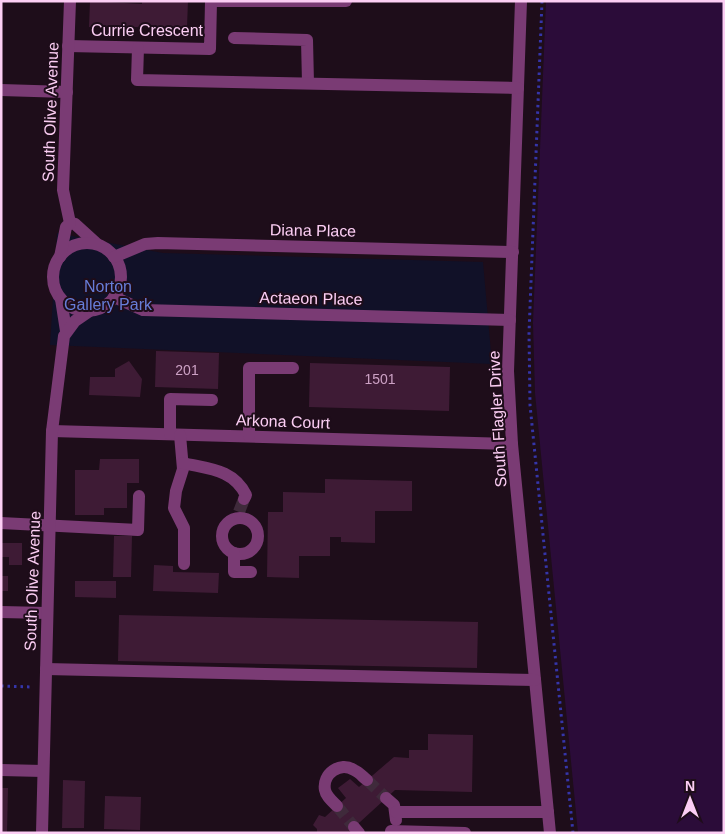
<svg xmlns="http://www.w3.org/2000/svg" width="725" height="834" font-family="Arial,sans-serif">
<style>
.green{fill:#111128}
.water{fill:#2b0c39}
.building{fill:#3e1b35}
.lines{fill:none;stroke-linecap:round;stroke-linejoin:round}
.minor-tunnel{stroke:#3f2a3b;stroke-width:12;stroke-dasharray:12 6;stroke-linecap:butt}
.path{stroke:#3535a9;stroke-width:3;stroke-dasharray:2.5 4;stroke-linecap:butt}
.minor{stroke:#7a3b74;stroke-width:12}
.labels{text-anchor:middle;stroke-width:4;stroke-linejoin:round;paint-order:stroke}
.number-label{font-size:14px;fill:#cca1c4}
.street-label{font-size:16px;fill:#fccef4;stroke:#1e0d1a}
.park-label{font-size:16px;fill:#677dd8;stroke:#1e0d1a}
</style>
<rect width="100%" height="100%" fill="#1e0d1a"/>
<polygon class="green" points="57,233 163,253 483,262 492,364 50,345"/>
<polygon class="water" points="546,1 724,1 724,833 578,833 535,393 533,323"/>
<g class="building">
<polygon points="90,1 142,4 142,1 188,1 187,27 89,27"/>
<polygon points="156,351 219,353 218,389 155,387"/>
<polygon points="129,361 142,379 140,397 89,395 90,377 115,377 115,369"/>
<polygon points="310,363 450,367 449,411 309,407"/>
<polygon points="100,459 139,459 139,483 127,483 127,508 104,508 104,515 75,515 75,470 99,470"/>
<polygon points="325,479 412,481 412,511 375,511 375,543 341,542 341,537 330,537 330,556 299,556 299,578 267,577 268,512 283,512 283,492 325,493"/>
<polygon points="114,536 132,536 131,577 113,577"/>
<polygon points="1,543 22,543 22,565 9,565 9,557 1,557"/>
<polygon points="154,565 173,566 173,572 219,573 218,593 153,591"/>
<rect x="1" y="576" width="7" height="15"/>
<polygon points="75,581 116,581 116,598 75,597"/>
<polygon points="119,615 478,622 477,668 118,661"/>
<polygon points="428,734 473,735 472,792 395,790 348,833 317,833 317,829 313,825 319,815 325,817 346,798 338,788 350,779 359,787 394,757 409,758 409,750 428,750"/>
<polygon points="63,780 85,781 84,828 62,828"/>
<polygon points="1,788 8,788 7,833 1,833"/>
<polygon points="105,796 141,797 140,830 104,829"/>
</g>
<g class="lines">
<g class="minor-tunnel">
<polyline points="239,512 244,499"/>
<polyline points="367,780 386,798"/>
<polyline points="337,806 354,827"/>
</g>
<g class="path">
<polyline points="542,1 529,333 530,405 573,833"/>
<polyline points="1,686 33,687"/>
</g>
<g class="minor">
<polyline points="211,1 346,1"/>
<polyline points="521,1 508,371 512,444 550,833"/>
<polyline points="234,38 307,40 308,83"/>
<polyline points="68,46 210,49 211,1"/>
<polyline points="138,48 137,80 518,88"/>
<polyline points="1,90 67,92"/>
<polyline points="70,223 75,224 97,244"/>
<circle cx="87" cy="277" r="34"/>
<polyline points="60,257 66,227 70,223 63,190 70,1"/>
<polyline points="114,257 145,244 158,243 513,252"/>
<polyline points="114,297 143,310 510,320"/>
<polyline points="61,299 66,331"/>
<polyline points="52,431 512,444"/>
<polyline points="170,434 170,399 212,400"/>
<polyline points="180,435 183,469 176,491 174,508 184,528 184,564"/>
<polyline points="249,436 249,368 293,368"/>
<path d="M183,463C209,469 233,469 246,495L244,499"/>
<circle cx="240" cy="536" r="18"/>
<polyline points="1,523 138,530 139,496"/>
<polyline points="234,553 234,572 251,572"/>
<polyline points="1,612 47,613"/>
<polyline points="46,669 535,680"/>
<polyline points="1,770 43,771"/>
<polyline points="386,798 394,805 396,820"/>
<path d="M337,806C332,801 326,796 325,790C322,774 340,761 354,770C359,772 363,777 367,780"/>
<polyline points="396,812 548,812"/>
<polyline points="354,827 359,833"/>
<polyline points="391,831 465,833"/>
<polyline points="42,833 52,431 64,336 75,321 91,310"/>
</g>
</g>
<g class="labels">
<g class="number-label">
<text x="187" y="375">201</text>
<text x="380" y="384">1501</text>
</g>
<g class="street-label">
<text x="147" y="36">Currie Crescent</text>
<text transform="translate(50 112) rotate(-88)" y="6">South Olive Avenue</text>
<text transform="translate(313 230) rotate(1)" y="6">Diana Place</text>
<text transform="translate(311 298) rotate(1)" y="6">Actaeon Place</text>
<text transform="translate(497 419) rotate(-93)" y="6">South Flagler Drive</text>
<text transform="translate(283 421) rotate(2)" y="6">Arkona Court</text>
<text transform="translate(32 581) rotate(-88)" y="6">South Olive Avenue</text>
</g>
<g class="park-label">
<text x="108" y="292">Norton<tspan x="108" dy="18">Gallery Park</tspan></text>
</g>
</g>
<rect width="725" height="834" fill="none" stroke="#fccef4" stroke-width="5"/>
<g transform="translate(690 799)" stroke="#1e0d1a" stroke-width="4" paint-order="stroke">
<path d="M0-4L9 19L0 12L-9 19Z" fill="#fccef4"/>
<text y="-8" font-size="14" font-weight="bold" text-anchor="middle" fill="#fccef4">N</text>
</g>
</svg>
